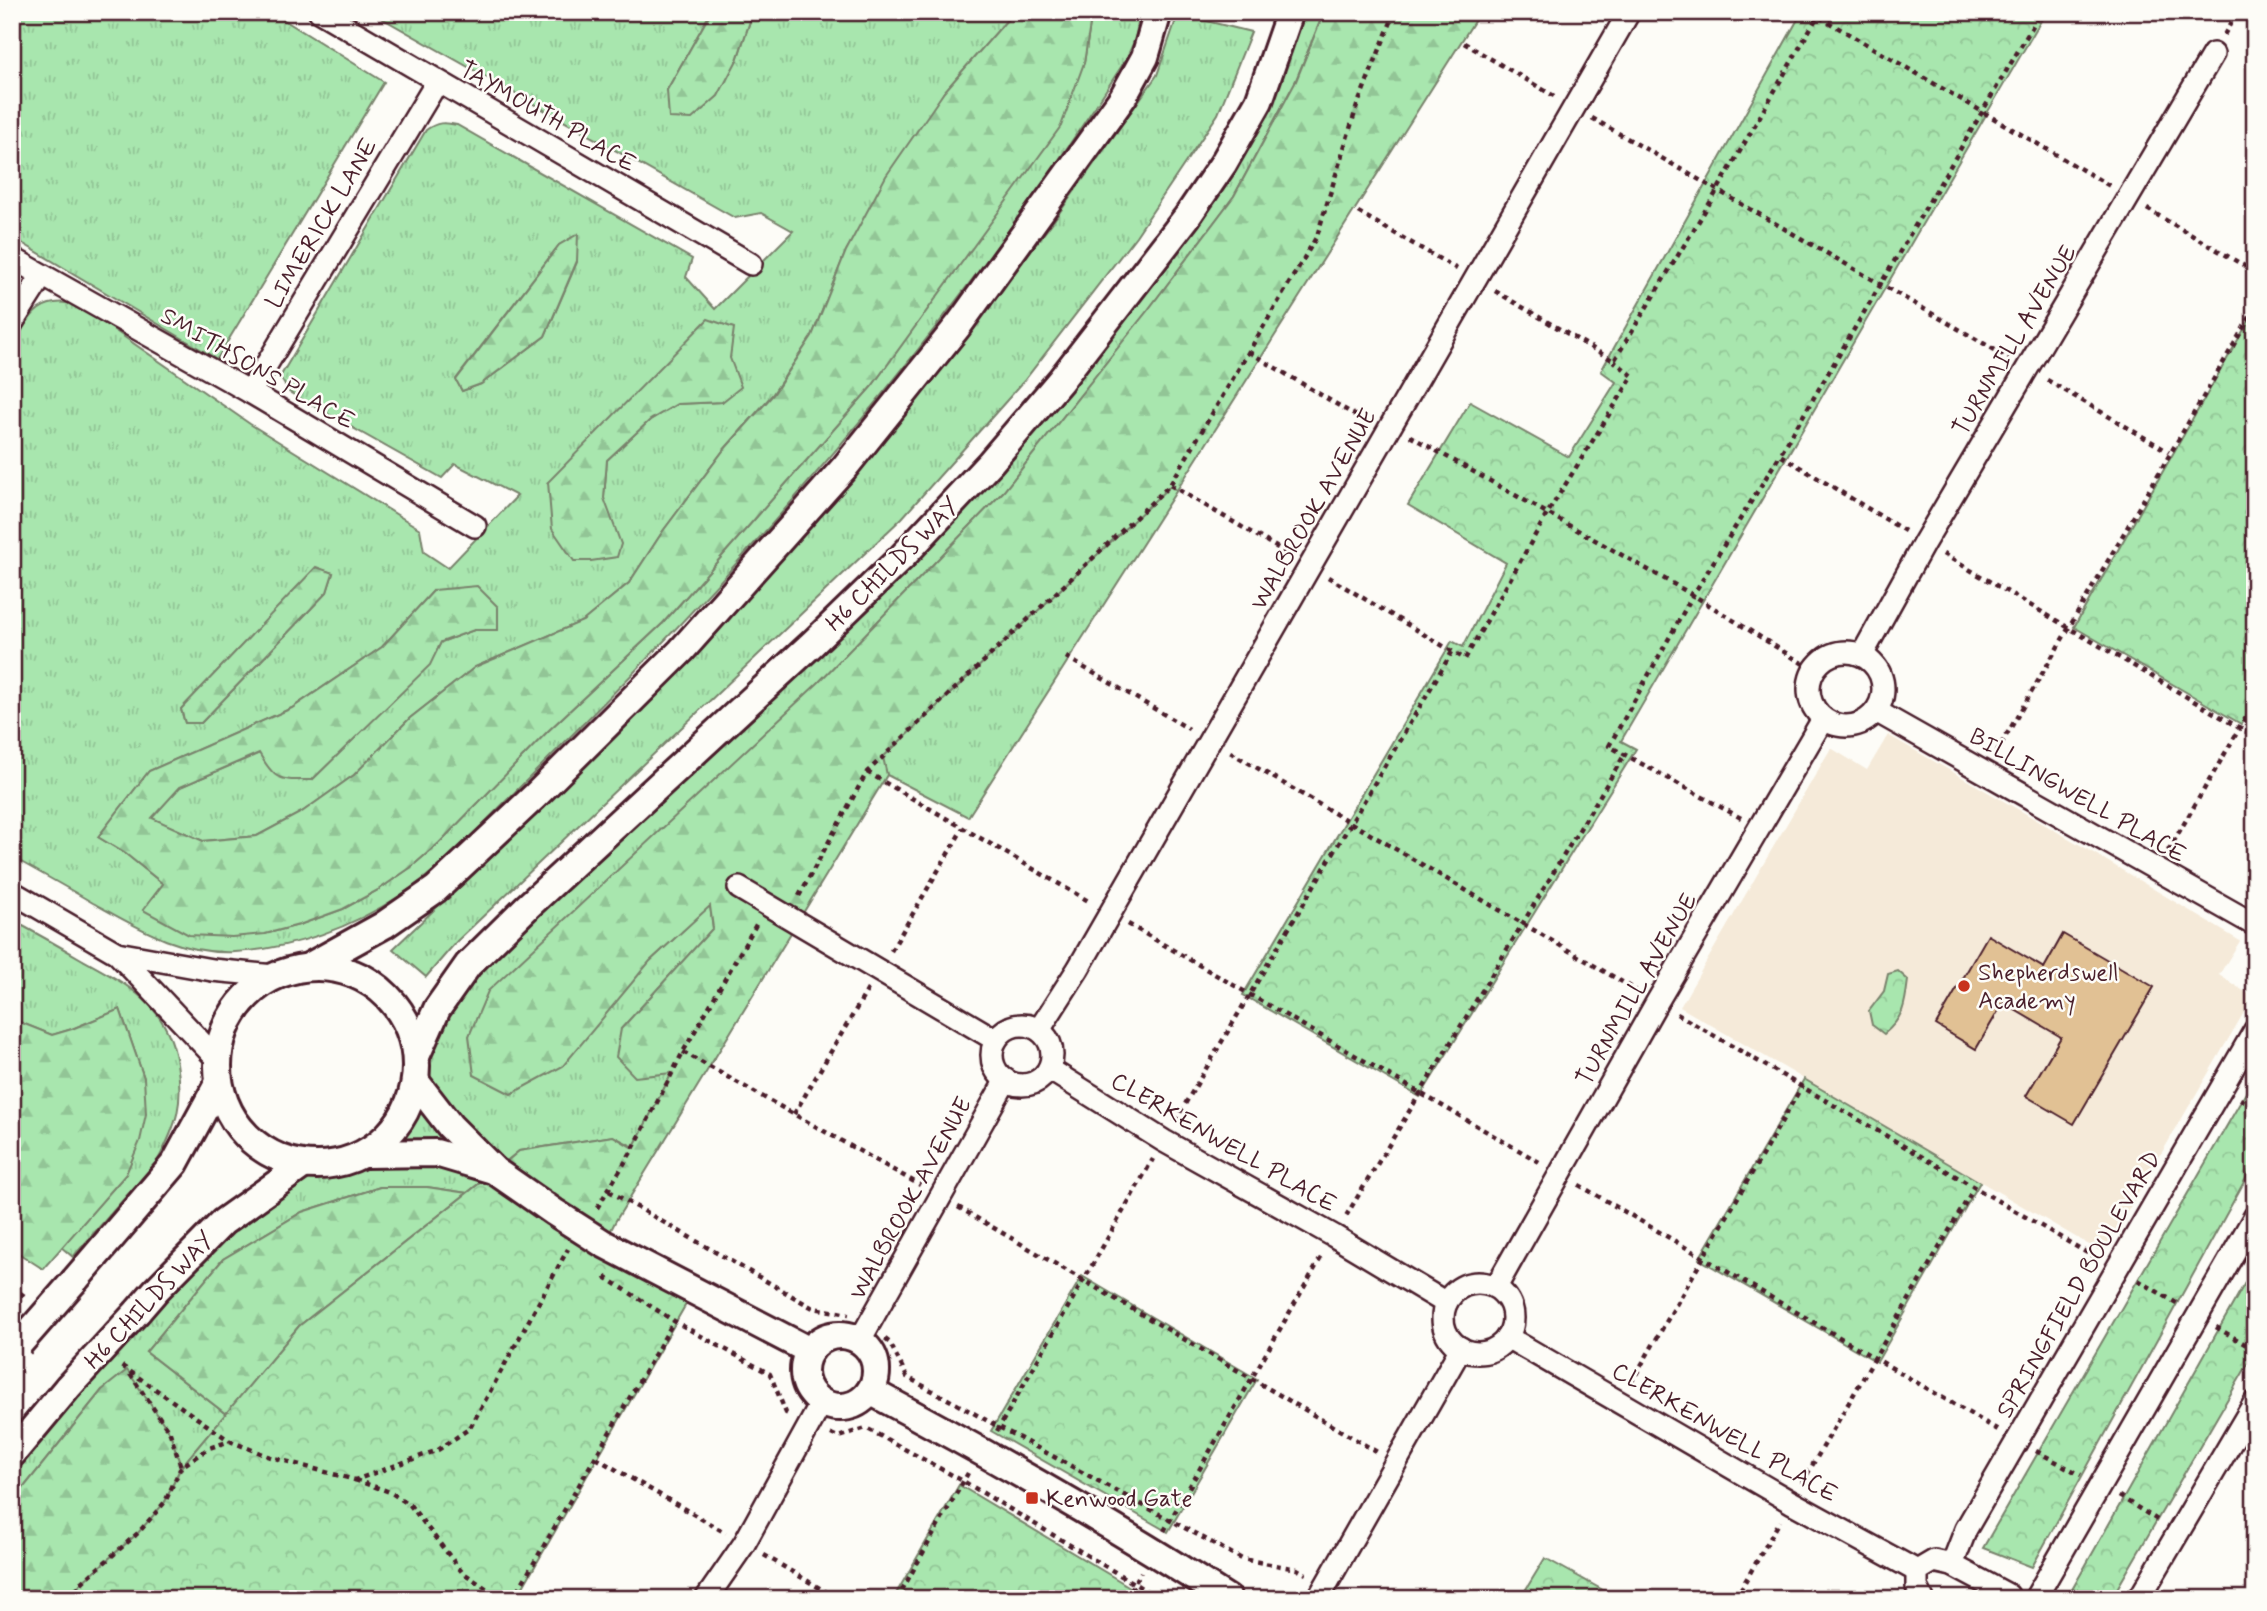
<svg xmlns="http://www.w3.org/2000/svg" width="2267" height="1611" font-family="Mynerve,sans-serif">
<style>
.built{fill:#f5ead9}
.grass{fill:url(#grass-tufts);stroke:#79826c;stroke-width:2;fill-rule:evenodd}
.forest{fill:url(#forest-firs);stroke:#79826c;stroke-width:2}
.park{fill:url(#park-crowns);stroke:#79826c;stroke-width:2}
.building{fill:#e1c194;stroke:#4a1f2b;stroke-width:2}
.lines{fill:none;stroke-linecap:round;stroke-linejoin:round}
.minor-casing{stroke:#4a1f2b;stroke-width:26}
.tertiary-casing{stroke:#4a1f2b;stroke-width:32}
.path{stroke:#4a1f2b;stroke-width:4.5;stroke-dasharray:5 5;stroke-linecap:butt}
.minor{stroke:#fdfcf7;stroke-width:21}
.tertiary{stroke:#fdfcf7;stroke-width:26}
.tertiary-bridge-casing{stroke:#4a1f2b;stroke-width:32;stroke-linecap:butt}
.tertiary-bridge{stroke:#fdfcf7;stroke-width:26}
.poi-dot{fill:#c8321e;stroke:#fdfcf7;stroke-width:2.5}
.labels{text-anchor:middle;stroke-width:5;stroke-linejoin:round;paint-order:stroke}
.street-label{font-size:24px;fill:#4a1f2b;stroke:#fdfcf7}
.poi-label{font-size:24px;fill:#4a1f2b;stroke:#fdfcf7;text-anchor:start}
</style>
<defs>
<pattern id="grass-tufts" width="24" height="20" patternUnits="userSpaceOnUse" patternTransform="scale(1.75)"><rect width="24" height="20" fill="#a8e6ae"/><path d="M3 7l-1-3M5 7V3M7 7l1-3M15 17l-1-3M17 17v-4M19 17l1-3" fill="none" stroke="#92c596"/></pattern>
<pattern id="forest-firs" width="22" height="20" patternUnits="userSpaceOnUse" patternTransform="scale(1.75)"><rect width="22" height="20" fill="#a8e6ae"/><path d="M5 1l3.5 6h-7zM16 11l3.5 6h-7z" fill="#92c596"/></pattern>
<pattern id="park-crowns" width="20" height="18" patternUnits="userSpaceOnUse" patternTransform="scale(1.75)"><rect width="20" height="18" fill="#a8e6ae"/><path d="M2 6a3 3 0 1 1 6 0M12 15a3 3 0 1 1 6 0" fill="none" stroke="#92c596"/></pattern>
</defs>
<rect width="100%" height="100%" fill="#fdfcf7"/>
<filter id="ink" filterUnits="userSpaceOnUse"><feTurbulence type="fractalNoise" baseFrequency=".0143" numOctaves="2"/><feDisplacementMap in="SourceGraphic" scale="14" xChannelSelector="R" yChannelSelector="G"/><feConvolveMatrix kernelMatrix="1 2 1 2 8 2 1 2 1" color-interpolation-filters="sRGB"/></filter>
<g filter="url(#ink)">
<polygon class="built" points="1888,735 2082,846 2240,941 2219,975 2253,997 2103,1253 1680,1007 1831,748 1867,770"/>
<g class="grass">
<polygon points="12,12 271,12 384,82 217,359 12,237"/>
<path d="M371,12H711L667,90L737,60L753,12H1014L944,92L846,251L812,336L772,395L723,451L663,531L629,583L583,621L475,667L410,718L354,775L302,812L257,836L203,841L151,818L180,787L260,753L312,780L429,665L441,642L474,630L434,590L382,647L292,708L149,771L98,837L126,854L163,884L144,909L265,934L299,925L343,909L378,890L410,868L439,843L548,731L663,623L872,386L961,261L1084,63L1092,12H1140L1135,40L1125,61C969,303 784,524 580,727C551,756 522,785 493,814C464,843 436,872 401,895C353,927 293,949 235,952C181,955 138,928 93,903C66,887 39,872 12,857V348C29,318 38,294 78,305L250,424L420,529L424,552L448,568L517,496L455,464L442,478L289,392L280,377L426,130C437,122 444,122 457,125L692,259L686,277L715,309L793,231L761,213L735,218ZM577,235V262L545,336L481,384L462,391L456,379L559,245ZM730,358L722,402L677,404L650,420L607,460L604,498L548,482ZM316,568L333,573L327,592L201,723H185L181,709Z"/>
<polygon points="1290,12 1324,12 1296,80 1234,196 1148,310 1004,491 819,682 650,961 710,905 713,928 621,1029 672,1073 634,1147 613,1136 519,1151 467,1193 427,1187 380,1187 302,1212 223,1259 146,1352 226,1414 181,1467 170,1433 102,1390 12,1502 12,1454 136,1312 303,1165 335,1165 364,1154 389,1135 407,1109 416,1082 417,1054 437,1009 902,557 1187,217"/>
<polygon points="1178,14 1251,32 1218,114 1136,236 1024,381 902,518 457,941 426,977 393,949 524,824 702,649 890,434 1052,223 1157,75"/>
<polygon points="1170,485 1177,490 968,817 887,775 882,758"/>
<path d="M12,920C36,933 59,946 83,960C129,985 168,1006 177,1063C184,1103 177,1124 158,1160L73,1257L61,1247L126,1174L144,1078L120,1009L72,1029L52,1035L12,1019Z"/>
</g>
<g class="forest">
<polygon points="711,12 753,12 737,60 718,96 692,119 669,118 667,90"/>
<path d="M1014,12H1092L1084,63L1061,126L872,386L663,623L548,731L439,843L410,868L378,890L343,909L299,925L265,934L232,937L189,935L143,910L163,884L126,854L98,837L149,771L292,708L382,647L434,590L477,586L498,607V630H474L441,642L430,665L312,780C279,780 276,782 259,753L180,787L152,818L203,841L257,836L302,812L354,775L410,718L475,667L583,621L629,583L663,531L723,451L773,395L812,336L846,251L886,176L944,92Z"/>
<polygon points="1324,12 1480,12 1177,490 1170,486 883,757 887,775 615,1222 604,1244 495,1171 519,1151 613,1136 633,1148 672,1073 635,1077 616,1057 621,1029 713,928 710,906 650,961 563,1066 511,1094 474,1075 469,1036 488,991 819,682 1004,491 1148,310 1234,196 1296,81"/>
<polygon points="578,234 577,261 545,336 481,384 462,391 456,380 559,245"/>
<polygon points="708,319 734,328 730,358 741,387 722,402 677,404 650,420 607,460 604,498 621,544 617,557 591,561 574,561 552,529 548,482"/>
<polygon points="316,567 333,573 327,592 201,723 185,723 181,709"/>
<polygon points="120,1009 144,1078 146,1114 140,1141 126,1174 43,1269 12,1249 12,1019 52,1035 72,1029"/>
<polygon points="380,1187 427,1187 467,1193 299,1326 226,1414 146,1352 223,1259 302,1212"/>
<path d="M127,1370L170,1433L181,1467C175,1478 171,1491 165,1502C140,1540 96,1562 70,1599H12V1502L102,1390Z"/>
</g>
<g class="park">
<polygon points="1802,12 2046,12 1621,741 1636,749 1420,1097 1243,995 1452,641 1463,647 1506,563 1408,505 1470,402 1569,457 1616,382 1601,371"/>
<polygon points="2255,310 2255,702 2241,724 2074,627"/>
<path d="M1898,971L1908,980C1905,1005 1904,1017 1884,1034L1872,1025L1869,1011L1884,991L1888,974Z"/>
<polygon points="2255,1077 2255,1162 2032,1567 1983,1548"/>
<polygon points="1804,1079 1980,1182 1877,1362 1699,1259"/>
<polygon points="495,1171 693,1292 516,1599 70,1599 80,1584 138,1533 165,1502 181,1467 299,1326"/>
<polygon points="2255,1265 2255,1352 2111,1599 2075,1599 2069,1595"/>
<polygon points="1082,1276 1257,1379 1168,1532 991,1431"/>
<polygon points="959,1485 1135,1590 1130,1599 893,1599"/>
<polygon points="1545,1558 1619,1599 1520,1599"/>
</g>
<polygon class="building" points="2063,934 2154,987 2074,1124 2026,1096 2061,1037 2003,1003 1976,1049 1936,1025 1988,935 2044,968"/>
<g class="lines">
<defs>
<g id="minor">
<polyline points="320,12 751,264"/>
<polyline points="12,258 250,392 475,526"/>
<polyline points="12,323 42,276"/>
<polyline points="250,392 437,82"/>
<circle cx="1846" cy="689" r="37"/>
<polyline points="1862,655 1924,543 2213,54"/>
<polyline points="1876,711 2255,925"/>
<polyline points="739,888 996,1040"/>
<polyline points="12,892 117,953 217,1059"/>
<polyline points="117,953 212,970 274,976"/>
<circle cx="1022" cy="1055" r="30"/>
<polyline points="1039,1030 1078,969 1629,12"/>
<polyline points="1049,1069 1164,1141 1334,1236 1446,1303"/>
<circle cx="1478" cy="1318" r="35"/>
<polyline points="1496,1287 1657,1002 1823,719"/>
<polyline points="1507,1337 1791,1502 1917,1571"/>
<polyline points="860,1340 1006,1080"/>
<polyline points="1952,1565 1966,1529 2255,1030"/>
<polyline points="706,1599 744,1544 822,1402"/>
<polyline points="1318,1599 1461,1348"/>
<polyline points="1923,1599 1917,1587 1917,1571 1934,1561 1952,1565 2008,1595"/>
<polyline points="2035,1599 2255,1216"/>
<polyline points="2139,1599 2255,1402"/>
</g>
<g id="tertiary">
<polyline points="310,966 384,925 436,889 535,796 681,651 844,468 958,326 1123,97 1145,57 1158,12"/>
<circle cx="317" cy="1066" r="99"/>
<polyline points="417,1054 437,1009 468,965 528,906 812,644 902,557 990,463 1060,381 1187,217 1223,164 1259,101 1290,12"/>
<polyline points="416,1082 450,1126 495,1171 554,1212 604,1244 810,1351"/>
<polyline points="365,1154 436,1153 490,1169"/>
<polyline points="75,1280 175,1163 218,1084"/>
<polyline points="137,1312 156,1290 223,1222 303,1165"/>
<circle cx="840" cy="1371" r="36"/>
<path d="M870,1391C992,1456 1112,1524 1228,1599"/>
<polyline points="12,1454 68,1387"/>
</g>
</defs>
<use href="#minor" class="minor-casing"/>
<use href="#tertiary" class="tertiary-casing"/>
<g class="path">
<polyline points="1811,12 2110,186"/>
<polyline points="2224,35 2237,12"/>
<polyline points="1464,43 1554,96"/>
<polyline points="1592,118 2009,358"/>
<polyline points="2147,209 2255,272"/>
<polyline points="1358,212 1457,269"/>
<polyline points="1495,291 1614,361 1717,191 1820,12"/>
<polyline points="1249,352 1368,423"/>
<polyline points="2047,380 2169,452"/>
<polyline points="1410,436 1693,595 1813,670"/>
<polyline points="1170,485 1290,555"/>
<polyline points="1905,531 1780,455 2041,12"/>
<polyline points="1943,554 2255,737"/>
<polyline points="1328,577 1465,659 1547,514 1633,376 1614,361"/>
<polyline points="1066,657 1189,729"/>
<polyline points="1230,752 1636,990"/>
<polyline points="1996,753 2255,308"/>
<polyline points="867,772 1090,902"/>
<polyline points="1741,818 1609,746 1693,595 1780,455"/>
<polyline points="2168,851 2255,702"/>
<polyline points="799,896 867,772 1170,485 1317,236 1357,106 1395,12"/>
<polyline points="1128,924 1541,1163"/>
<polyline points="891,951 963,828"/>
<polyline points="1677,1014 2096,1258"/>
<polyline points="683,1052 920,1185"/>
<polyline points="2240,1099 2255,1107"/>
<polyline points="794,1114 868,989"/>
<polyline points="1175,1121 1452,652"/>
<polyline points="1579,1185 1998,1430"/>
<polyline points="609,1191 813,1308 849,1314"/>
<polyline points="958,1207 1377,1452"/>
<polyline points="597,1208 633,1149 683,1052 757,923"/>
<polyline points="1346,1216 1625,754"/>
<polyline points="605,1277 674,1321 770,1374 786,1413 788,1414"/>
<polyline points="2138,1280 2178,1304"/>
<polyline points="12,1287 27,1298"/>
<polyline points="2216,1327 2255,1350"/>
<polyline points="885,1339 890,1343 907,1377 1242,1559 1297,1569 1306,1574"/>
<polyline points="122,1366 230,1441"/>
<polyline points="130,1374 170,1433 181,1467"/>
<polyline points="1631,1383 1802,1086"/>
<polyline points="997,1431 1153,1159"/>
<polyline points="831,1434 838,1437 866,1428 963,1481 1160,1599"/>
<polyline points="2036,1451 2081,1475"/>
<polyline points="596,1458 726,1533"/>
<polyline points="355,1480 390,1492 410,1505 462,1572 502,1599"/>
<polyline points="1802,1483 1974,1188"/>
<polyline points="2119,1496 2159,1521"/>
<polyline points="1164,1531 1322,1256"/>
<polyline points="764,1555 838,1599"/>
<polyline points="70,1599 80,1584 138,1533 165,1502 181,1467 209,1448 230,1441 267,1456 355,1480 438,1450 470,1428 568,1249"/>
<polyline points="513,1599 674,1321"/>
<polyline points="897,1599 968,1473"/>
<polyline points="1126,1599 1141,1572"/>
<polyline points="1735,1599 1780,1521"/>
</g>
<use href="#minor" class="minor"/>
<use href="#tertiary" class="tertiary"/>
<defs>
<g id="tertiary-bridge">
<polyline points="19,1344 75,1280"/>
<polyline points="68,1387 137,1312"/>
</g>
</defs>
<use href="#tertiary-bridge" class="tertiary-bridge-casing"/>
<use href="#tertiary-bridge" class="tertiary-bridge"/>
</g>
</g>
<g class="poi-dot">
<circle cx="1964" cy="986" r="7"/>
<rect x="1025" y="1491" width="14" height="14" rx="3.5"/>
</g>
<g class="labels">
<g class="street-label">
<text transform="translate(548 116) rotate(30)" y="8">TAYMOUTH PLACE</text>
<text transform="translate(321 223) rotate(-59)" y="8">LIMERICK LANE</text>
<text transform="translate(2014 340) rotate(-59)" y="8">TURNMILL AVENUE</text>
<text transform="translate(258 368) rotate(30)" y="8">SMITHSONS PLACE</text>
<text transform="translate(1313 509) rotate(-60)" y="8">WALBROOK AVENUE</text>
<text transform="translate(892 564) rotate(-45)" y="8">H6 CHILDS WAY</text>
<text transform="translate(2078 795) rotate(30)" y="8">BILLINGWELL PLACE</text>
<text transform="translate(1636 989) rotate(-60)" y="8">TURNMILL AVENUE</text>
<text transform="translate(1224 1142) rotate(30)" y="8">CLERKENWELL PLACE</text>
<text transform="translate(910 1198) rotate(-61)" y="8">WALBROOK AVENUE</text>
<text transform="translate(2078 1284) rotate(-60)" y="8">SPRINGFIELD BOULEVARD</text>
<text transform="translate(149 1300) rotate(-47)" y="8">H6 CHILDS WAY</text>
<text transform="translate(1725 1432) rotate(30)" y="8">CLERKENWELL PLACE</text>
</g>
<g class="poi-label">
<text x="1978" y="980">Shepherdswell<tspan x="1978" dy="28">Academy</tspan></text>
<text x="1046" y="1506">Kenwood Gate</text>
</g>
</g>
<rect width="2267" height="1611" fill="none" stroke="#fdfcf7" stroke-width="42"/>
<rect x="21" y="21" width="2225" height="1569" fill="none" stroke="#4a1f2b" stroke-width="2.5" filter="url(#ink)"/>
</svg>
